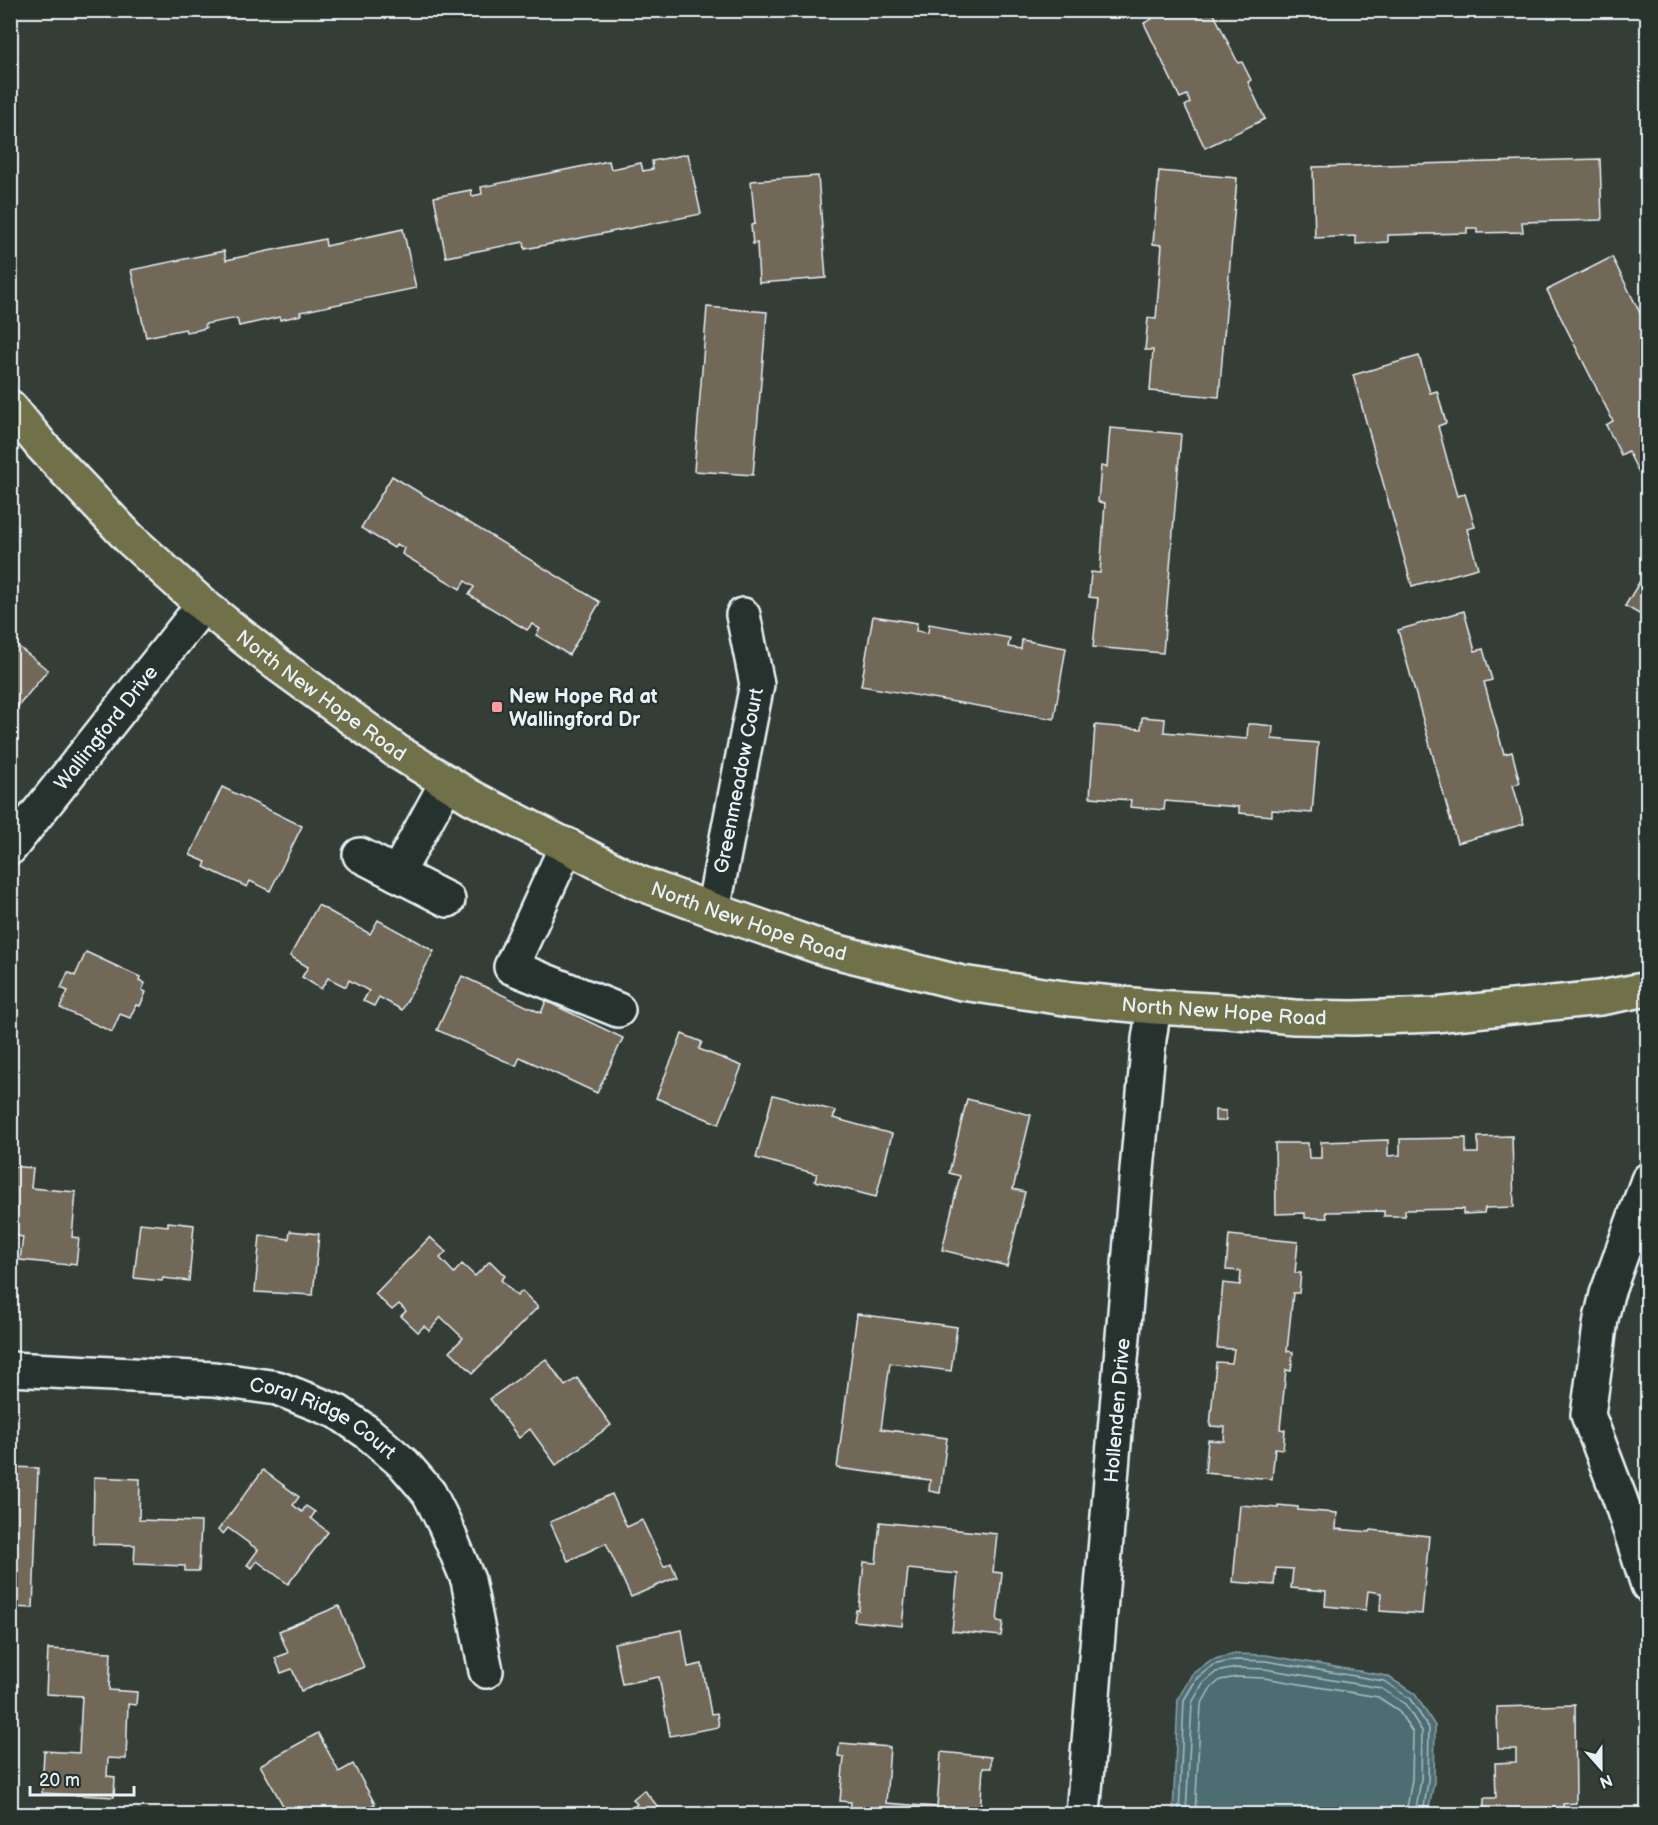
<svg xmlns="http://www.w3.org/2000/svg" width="1658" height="1825" font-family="'Balsamiq Sans',sans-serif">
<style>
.built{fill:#474b40}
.water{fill:#4d6d73;stroke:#8ba2a8;stroke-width:1.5}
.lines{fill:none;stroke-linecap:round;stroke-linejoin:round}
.shore{stroke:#aabcc3;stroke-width:1.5}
.building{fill:#716859;stroke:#e8f1f8;stroke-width:1.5}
.minor-casing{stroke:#e8f1f8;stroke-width:38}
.major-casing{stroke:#e8f1f8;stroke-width:38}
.minor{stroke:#26332d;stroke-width:33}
.major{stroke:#70704a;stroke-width:33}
.poi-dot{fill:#ff9aa2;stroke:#26332d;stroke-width:2}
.labels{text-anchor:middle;stroke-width:4.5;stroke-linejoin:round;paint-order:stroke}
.street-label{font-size:20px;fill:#e8f1f8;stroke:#26332d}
.poi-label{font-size:20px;font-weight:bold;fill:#e8f1f8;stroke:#26332d;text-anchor:start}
</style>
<rect width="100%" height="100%" fill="#353e36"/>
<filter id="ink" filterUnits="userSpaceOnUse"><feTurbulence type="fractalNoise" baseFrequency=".0167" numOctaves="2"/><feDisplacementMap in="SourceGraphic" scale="12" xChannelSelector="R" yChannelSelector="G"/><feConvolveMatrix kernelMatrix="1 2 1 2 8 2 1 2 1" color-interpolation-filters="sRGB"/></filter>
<g filter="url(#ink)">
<polygon class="built" points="1636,11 1647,11 1647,35"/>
<polygon class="water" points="1234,1654 1266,1655 1387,1676 1415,1694 1435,1726 1434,1782 1428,1814 1173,1814 1178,1699 1192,1674 1211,1660"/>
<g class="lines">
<g class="shore">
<polyline points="1179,1814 1184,1700 1197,1678 1213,1665 1235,1660 1266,1661 1384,1681 1410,1699 1429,1728 1428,1781 1423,1814"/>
<polyline points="1186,1814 1192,1703 1203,1683 1216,1672 1236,1668 1265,1669 1381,1688 1405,1704 1422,1731 1421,1780 1415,1814"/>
<polyline points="1195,1814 1201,1705 1210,1689 1220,1680 1237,1677 1264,1678 1378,1697 1398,1710 1413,1733 1412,1779 1406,1814"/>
</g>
</g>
<g class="building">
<polygon points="1148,10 1212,10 1238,63 1242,62 1251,80 1248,82 1265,119 1205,148 1185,106 1190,103 1187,95 1180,98 1144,23 1152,19"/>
<polygon points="688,154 701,214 525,249 524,242 446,257 434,197 471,190 472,196 482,194 481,187 609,161 611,169 641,163 643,171 653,169 652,161"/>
<polygon points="1600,159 1602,220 1522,222 1523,232 1477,233 1477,228 1467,228 1467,233 1388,235 1388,242 1356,244 1356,236 1315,238 1313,167"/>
<polygon points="1159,171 1237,178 1219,397 1150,391 1153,350 1145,350 1148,318 1156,319 1162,245 1153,244"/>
<polygon points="818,176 826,278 759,283 757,243 753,244 751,225 755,224 751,181"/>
<polygon points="403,229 416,288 300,312 301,315 280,320 280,317 239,326 237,318 205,324 206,328 198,330 186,332 185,329 146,337 131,270 224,251 226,260 325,239 326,246"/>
<polygon points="1612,257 1648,329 1648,486 1646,487 1628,451 1621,455 1606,425 1613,421 1547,290"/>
<polygon points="707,307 767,312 753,475 694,471"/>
<polygon points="1419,356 1430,393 1437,391 1446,423 1438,426 1457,496 1465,494 1475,527 1467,529 1478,568 1412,586 1353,375"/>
<polygon points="1110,428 1181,434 1163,653 1093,647 1098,598 1089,597 1091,572 1100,573 1105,503 1098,502 1101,466 1107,467"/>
<polygon points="392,476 600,602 569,655 536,635 540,629 532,624 527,630 469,595 474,587 465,581 460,589 402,554 404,548 397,544 394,548 361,528"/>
<polygon points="1643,576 1648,579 1648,619 1625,606"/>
<polygon points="1464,611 1475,651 1483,649 1492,680 1484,682 1504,754 1512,752 1520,783 1513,785 1524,824 1457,843 1398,630"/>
<polygon points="873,616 917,623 916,631 928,633 929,624 1010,638 1008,647 1021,649 1022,640 1066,648 1054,719 861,686"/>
<polygon points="10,640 48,670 10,716"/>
<polygon points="1142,717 1165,719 1164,732 1247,739 1248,724 1254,724 1273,726 1272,739 1318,743 1312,813 1272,810 1272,816 1239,813 1239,807 1165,801 1164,810 1130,807 1131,800 1090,797 1095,725 1141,729"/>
<polygon points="222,787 302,826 270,891 250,881 247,887 204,867 206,862 190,855"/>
<polygon points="318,905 370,934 378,920 434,951 402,1010 379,997 374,1006 363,1001 369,991 349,980 346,987 328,978 321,989 302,977 308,967 290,956"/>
<polygon points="86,952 140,977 139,980 145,983 142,990 146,992 140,1006 136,1005 130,1018 120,1014 112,1032 60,1008 68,991 61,988 68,972 75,976"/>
<polygon points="462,976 541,1013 546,1001 623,1038 597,1093 520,1057 516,1066 437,1030"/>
<polygon points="682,1034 702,1042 699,1049 742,1066 719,1124 656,1098"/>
<polygon points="773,1095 836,1111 833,1118 892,1134 876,1197 815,1181 817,1174 756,1158"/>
<polygon points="967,1099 1031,1115 1013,1189 1025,1192 1007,1266 942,1250 960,1176 949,1173"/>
<polygon points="1215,1110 1226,1111 1226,1121 1215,1121"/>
<polygon points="1512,1136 1514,1207 1485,1208 1484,1213 1463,1214 1463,1209 1405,1210 1405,1216 1384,1216 1384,1211 1326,1212 1327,1218 1305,1218 1305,1213 1276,1214 1275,1143 1308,1143 1309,1158 1321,1158 1321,1142 1388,1140 1388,1156 1400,1155 1400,1139 1466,1138 1466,1153 1478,1153 1478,1137"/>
<polygon points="10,1166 33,1168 31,1188 76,1192 72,1237 79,1238 76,1264 70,1263 69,1265 20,1260 23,1237 10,1235"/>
<polygon points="168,1222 194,1225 189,1281 163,1278 162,1281 134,1278 140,1223 168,1226"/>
<polygon points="290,1231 319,1234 313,1295 255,1292 260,1235 289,1239"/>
<polygon points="1229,1235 1298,1242 1295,1273 1301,1273 1299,1293 1293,1293 1287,1351 1293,1352 1291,1371 1286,1370 1280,1429 1285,1430 1283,1449 1275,1448 1272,1479 1205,1473 1208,1440 1224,1441 1225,1427 1210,1426 1216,1362 1232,1363 1234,1349 1217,1348 1223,1283 1240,1285 1241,1271 1226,1270"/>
<polygon points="430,1237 446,1252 440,1258 454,1273 462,1264 475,1276 490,1261 505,1276 501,1280 517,1296 522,1291 538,1307 473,1373 450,1351 463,1338 441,1317 429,1331 424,1326 418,1332 401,1316 406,1311 399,1304 392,1310 375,1294"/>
<polygon points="857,1314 957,1327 951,1371 890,1363 881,1429 947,1438 940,1493 929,1491 930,1480 837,1468"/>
<polygon points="546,1359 565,1386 577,1378 611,1425 556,1465 530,1429 519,1438 490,1399"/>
<polygon points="10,1467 38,1468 33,1608 10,1607"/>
<polygon points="263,1470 299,1497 293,1505 302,1512 306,1506 315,1512 311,1518 328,1532 288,1584 257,1561 252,1568 247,1565 258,1550 228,1528 223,1534 218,1530"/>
<polygon points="94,1477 140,1479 139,1520 201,1522 199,1571 185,1571 185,1566 134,1564 135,1545 93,1544"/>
<polygon points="612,1494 627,1527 642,1520 664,1567 671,1563 677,1577 631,1597 606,1543 568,1561 550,1522"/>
<polygon points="1240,1505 1278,1508 1278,1505 1298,1507 1298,1510 1337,1513 1336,1529 1370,1532 1371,1530 1429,1536 1422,1614 1380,1611 1381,1593 1368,1591 1366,1610 1325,1606 1326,1591 1291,1588 1293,1569 1276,1568 1274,1585 1233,1582"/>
<polygon points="880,1522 997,1534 993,1572 1002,1573 997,1621 1003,1622 1001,1636 952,1631 958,1574 908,1569 902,1626 854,1621 856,1610 859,1610 864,1562 876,1563"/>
<polygon points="339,1606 364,1667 301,1691 292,1669 281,1673 275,1658 288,1653 279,1631"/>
<polygon points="682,1630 688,1667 702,1664 711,1714 717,1713 719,1727 670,1736 659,1677 622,1684 614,1643"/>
<polygon points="48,1649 111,1652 109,1690 137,1692 136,1705 128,1704 126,1759 108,1758 107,1776 115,1777 114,1797 42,1793 44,1751 79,1753 82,1696 46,1694"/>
<polygon points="1575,1705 1576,1803 1563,1804 1563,1814 1484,1814 1484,1798 1496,1798 1495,1763 1516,1762 1516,1749 1498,1749 1497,1707"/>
<polygon points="318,1733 339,1772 353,1764 375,1804 356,1814 304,1814 301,1809 288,1814 260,1765"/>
<polygon points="840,1743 890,1747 886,1803 937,1807 941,1752 991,1757 991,1768 983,1768 980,1814 850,1814 851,1802 840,1801 844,1757 838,1756"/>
<polygon points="644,1790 664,1814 624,1814 637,1804 633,1799"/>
</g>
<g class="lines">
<defs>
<g id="minor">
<polyline points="447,782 397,874 448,900"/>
<polyline points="567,845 511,967 618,1010"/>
<path id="s1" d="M10,848L203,605"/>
<polyline points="360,855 397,874"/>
<path id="s2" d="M713,910L757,684L743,615"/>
<polyline points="1648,1180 1607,1294 1601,1319 1588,1415 1620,1499 1648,1585"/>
<path id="s3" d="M10,1369L214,1379L277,1388L338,1412L367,1432L404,1464L429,1493L445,1525L468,1580L486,1671"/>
<path id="s4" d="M1083,1814L1136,1181L1149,1039L1154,1007"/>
</g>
<g id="major">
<path id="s5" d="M10,407L42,446L130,539L203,605L277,664L398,752L471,797L637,882L713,910L826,949L962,983L1071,999L1154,1007L1227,1011L1294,1017L1354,1018L1435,1015L1600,998L1648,989"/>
</g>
</defs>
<use href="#minor" class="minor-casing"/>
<use href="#major" class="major-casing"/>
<use href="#minor" class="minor"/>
<use href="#major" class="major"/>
</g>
</g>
<rect class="poi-dot" x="491" y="701" width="12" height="12" rx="3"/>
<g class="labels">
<g class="street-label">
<text dy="7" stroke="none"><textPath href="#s5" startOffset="426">North New Hope Road</textPath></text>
<text dy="7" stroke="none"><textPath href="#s1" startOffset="154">Wallingford Drive</textPath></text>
<text dy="7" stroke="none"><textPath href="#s2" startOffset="132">Greenmeadow Court</textPath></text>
<text dy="7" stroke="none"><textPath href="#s5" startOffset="912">North New Hope Road</textPath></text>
<text dy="7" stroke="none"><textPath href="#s5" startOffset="1398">North New Hope Road</textPath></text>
<text dy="7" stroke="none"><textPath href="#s4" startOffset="405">Hollenden Drive</textPath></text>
<text dy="7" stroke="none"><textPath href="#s3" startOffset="322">Coral Ridge Court</textPath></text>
</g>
<g class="poi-label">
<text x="509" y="703">New Hope Rd at<tspan x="509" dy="23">Wallingford Dr</tspan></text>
</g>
</g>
<rect width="1658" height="1825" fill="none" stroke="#26332d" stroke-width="36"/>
<rect x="18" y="18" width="1622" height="1789" fill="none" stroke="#e8f1f8" stroke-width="2" filter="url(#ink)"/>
<g transform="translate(1601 1768) rotate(159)" stroke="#26332d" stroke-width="4.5" paint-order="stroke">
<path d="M0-4.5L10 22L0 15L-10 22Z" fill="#e8f1f8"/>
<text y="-9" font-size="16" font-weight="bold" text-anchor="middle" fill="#e8f1f8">N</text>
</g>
<path d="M30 1786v9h104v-9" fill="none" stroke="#e8f1f8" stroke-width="3"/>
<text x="39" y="1786" font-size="18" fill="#e8f1f8" stroke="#26332d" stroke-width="4.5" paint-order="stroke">20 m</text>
</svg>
